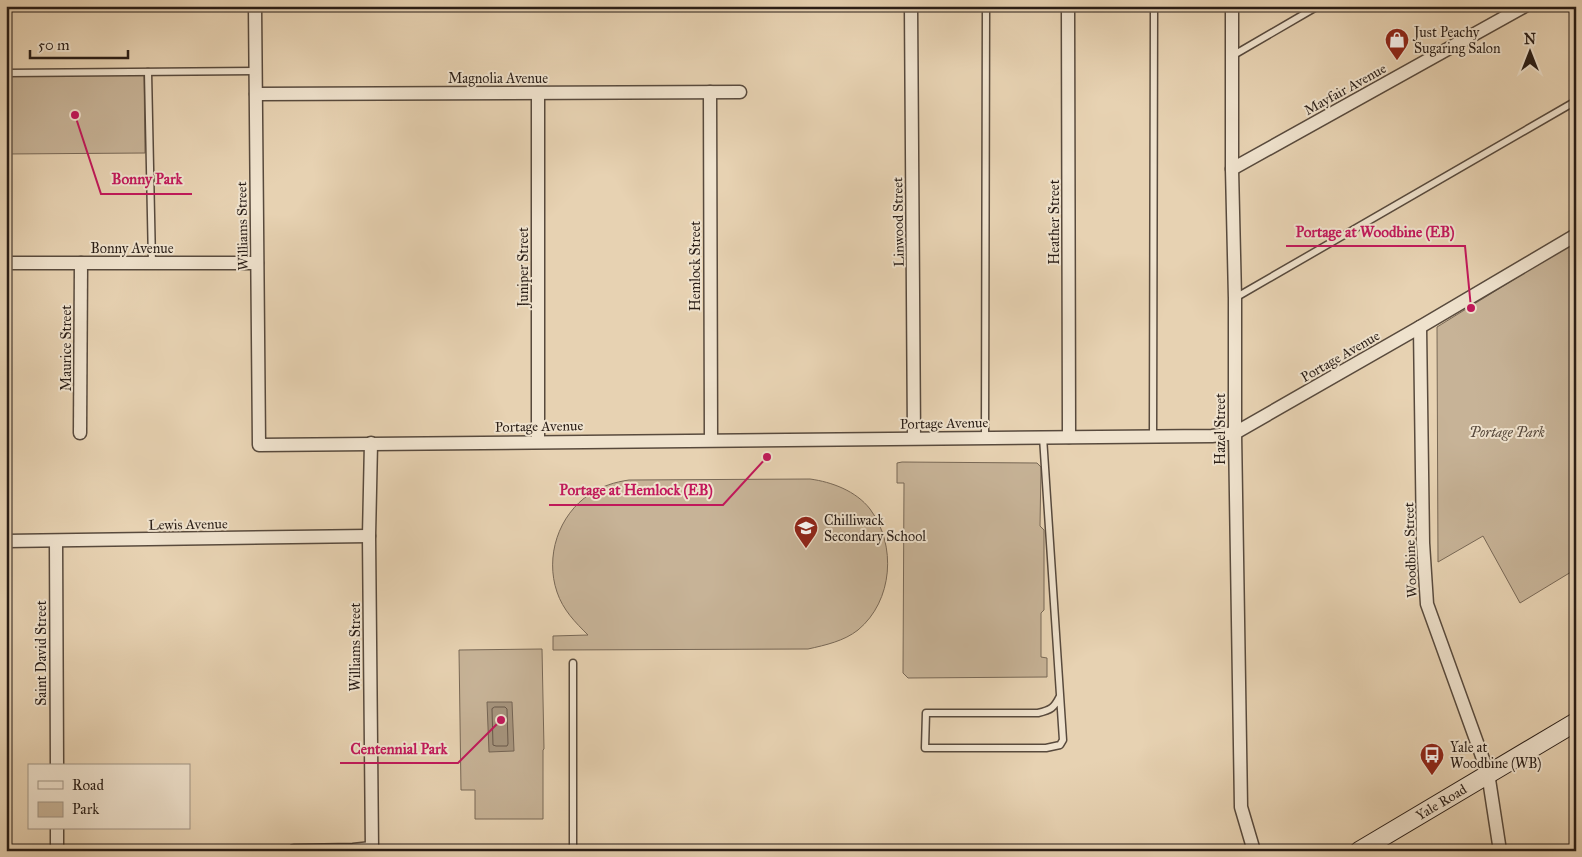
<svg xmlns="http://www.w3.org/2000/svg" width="1582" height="857" font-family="'IM FELL Great Primer',serif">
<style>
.green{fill:#c7b397;stroke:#786856}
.water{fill:#a6947d;stroke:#746454}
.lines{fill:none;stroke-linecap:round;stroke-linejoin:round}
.shore{stroke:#68584a;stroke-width:1}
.service-casing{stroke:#584a3d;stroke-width:9}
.minor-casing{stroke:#584a3d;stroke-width:15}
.secondary-casing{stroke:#291d16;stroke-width:20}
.service{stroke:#efe2cd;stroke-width:6}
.minor{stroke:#efe2cd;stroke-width:12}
.secondary{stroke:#efe2cd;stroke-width:18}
.labels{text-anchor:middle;stroke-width:4;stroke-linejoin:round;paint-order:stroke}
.poi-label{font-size:14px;fill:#291d16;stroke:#efe2cd;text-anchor:start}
.street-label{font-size:14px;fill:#291d16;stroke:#efe2cd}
.park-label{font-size:14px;font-style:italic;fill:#584a3d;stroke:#efe2cd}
.leader{fill:none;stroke:#c2185b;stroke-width:2}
.callout-dot{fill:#c2185b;stroke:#efe2cd;stroke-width:2}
.callout-label{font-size:15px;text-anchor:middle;font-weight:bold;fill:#c2185b;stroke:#efe2cd;stroke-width:4;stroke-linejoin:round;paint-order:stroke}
</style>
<rect width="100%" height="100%" fill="#e7d2b2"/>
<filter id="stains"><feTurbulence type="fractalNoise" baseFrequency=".004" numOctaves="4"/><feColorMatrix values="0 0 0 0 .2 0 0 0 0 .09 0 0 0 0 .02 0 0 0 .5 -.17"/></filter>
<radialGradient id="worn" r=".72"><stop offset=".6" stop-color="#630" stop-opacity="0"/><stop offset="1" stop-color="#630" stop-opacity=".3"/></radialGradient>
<g class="green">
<polygon points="139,72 144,76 145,153 6,154 6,73"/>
<polygon points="1576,241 1576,569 1520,603 1483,536 1438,562 1437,327"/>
<polygon points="902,462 1037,463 1041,467 1040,526 1044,530 1044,610 1041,613 1041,657 1047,658 1047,677 908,678 903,673 904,483 897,483 897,463"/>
<path d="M810,479C832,482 856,491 870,509C897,545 893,601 858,630C844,641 826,645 808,649L553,650V636L588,635C575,622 563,610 557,592C545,557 558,515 590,494C602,486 615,482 629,480Z"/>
<polygon points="542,649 544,749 543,750 543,819 475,819 475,790 461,790 459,650"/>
</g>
<polygon class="water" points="487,702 512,702 514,751 489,752"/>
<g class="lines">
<polygon class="shore" points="495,707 505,707 507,709 508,744 507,746 496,746 493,745 492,709"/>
<defs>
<g id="service">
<polyline points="1232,56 1318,6"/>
<polyline points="148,72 152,263"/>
<polyline points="6,73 256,71"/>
<polyline points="1235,298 1576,101"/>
<polyline points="1153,436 1154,6"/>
<polyline points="985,437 986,6"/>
<path d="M1043,437L1063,740L1060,745L1046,748H925L926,713H1038C1051,710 1054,708 1060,696"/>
<polyline points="573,663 573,851"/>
</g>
<g id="minor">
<polyline points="255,6 259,445 1212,436 1235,433 1420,327 1576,235"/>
<polyline points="911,6 914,438"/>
<polyline points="1068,6 1069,437"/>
<polyline points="1232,6 1232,169 1235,298 1235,433 1241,807 1254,851"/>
<polyline points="710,92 711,440"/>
<polyline points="538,93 538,441"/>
<polyline points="256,94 740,92"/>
<polyline points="1232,169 1525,6"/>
<polyline points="6,263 257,263"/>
<polyline points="1420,327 1423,543 1427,604 1488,773 1500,851"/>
<polyline points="80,433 81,263"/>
<polyline points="371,443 369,536 372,851"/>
<polyline points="6,541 369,536"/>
<polyline points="56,541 57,766"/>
<polyline points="57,828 57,851"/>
<polyline points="294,851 353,850 372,848"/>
</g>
<polyline id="secondary" points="1359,851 1576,722"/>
</defs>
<use href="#service" class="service-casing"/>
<use href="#minor" class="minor-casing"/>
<use href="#secondary" class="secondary-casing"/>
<use href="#service" class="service"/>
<use href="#minor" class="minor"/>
<use href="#secondary" class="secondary"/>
</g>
<defs>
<symbol id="shop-pin" viewBox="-11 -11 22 30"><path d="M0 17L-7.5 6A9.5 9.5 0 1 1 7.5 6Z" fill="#8f2418" stroke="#efe2cd"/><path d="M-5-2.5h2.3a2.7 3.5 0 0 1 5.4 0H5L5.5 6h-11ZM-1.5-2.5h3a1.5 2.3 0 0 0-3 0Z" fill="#fff"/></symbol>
<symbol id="school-pin" viewBox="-11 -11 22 30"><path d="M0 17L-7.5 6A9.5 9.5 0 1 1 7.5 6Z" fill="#8f2418" stroke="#efe2cd"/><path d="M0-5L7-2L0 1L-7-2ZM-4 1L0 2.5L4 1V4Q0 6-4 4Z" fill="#fff"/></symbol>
<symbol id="bus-pin" viewBox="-11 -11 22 30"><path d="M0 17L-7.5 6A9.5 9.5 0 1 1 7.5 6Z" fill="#8f2418" stroke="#efe2cd"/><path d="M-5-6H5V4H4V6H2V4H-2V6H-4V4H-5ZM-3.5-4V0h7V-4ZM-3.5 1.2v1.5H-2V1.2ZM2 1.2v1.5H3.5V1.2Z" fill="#fff"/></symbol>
</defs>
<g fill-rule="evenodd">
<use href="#shop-pin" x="1383" y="26" width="28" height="38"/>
<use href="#school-pin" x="792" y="514" width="28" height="38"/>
<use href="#bus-pin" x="1418" y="741" width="28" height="38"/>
</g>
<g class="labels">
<g class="poi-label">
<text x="1414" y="37">Just Peachy<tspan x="1414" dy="16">Sugaring Salon</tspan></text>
<text x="824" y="525">Chilliwack<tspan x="824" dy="16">Secondary School</tspan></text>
<text x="1450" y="752">Yale at<tspan x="1450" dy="16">Woodbine (WB)</tspan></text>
</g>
<g class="street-label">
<text x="498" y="83">Magnolia Avenue</text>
<text transform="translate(1345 89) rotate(-29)" y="5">Mayfair Avenue</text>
<text transform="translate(898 222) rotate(-91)" y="5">Linwood Street</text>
<text transform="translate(1054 222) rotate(-90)" y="5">Heather Street</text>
<text transform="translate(242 226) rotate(-91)" y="5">Williams Street</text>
<text x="132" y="253">Bonny Avenue</text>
<text transform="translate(695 266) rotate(-90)" y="5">Hemlock Street</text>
<text transform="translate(523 267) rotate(-90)" y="5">Juniper Street</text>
<text transform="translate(66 348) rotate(-90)" y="5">Maurice Street</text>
<text transform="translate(1340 356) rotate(-30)" y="5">Portage Avenue</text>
<text transform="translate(944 423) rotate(-1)" y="5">Portage Avenue</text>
<text transform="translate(539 426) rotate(-1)" y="5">Portage Avenue</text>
<text transform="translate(1220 429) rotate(-90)" y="5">Hazel Street</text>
<text transform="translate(188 524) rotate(-1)" y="5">Lewis Avenue</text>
<text transform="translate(1410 550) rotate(-92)" y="5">Woodbine Street</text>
<text transform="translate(355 647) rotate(-90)" y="5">Williams Street</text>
<text transform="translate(41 653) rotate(-90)" y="5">Saint David Street</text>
<text transform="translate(1441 802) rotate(-31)" y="5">Yale Road</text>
</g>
<g class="park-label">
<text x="1507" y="437">Portage Park</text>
</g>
</g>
<path class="leader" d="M75 115L101 194H192M1471 308L1465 246H1286M767 457L723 505H549M501 720L458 763H340"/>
<g class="callout-dot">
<circle cx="75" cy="115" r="5"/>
<circle cx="1471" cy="308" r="5"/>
<circle cx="767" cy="457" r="5"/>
<circle cx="501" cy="720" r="5"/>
</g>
<g class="callout-label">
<text x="147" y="184">Bonny Park</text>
<text x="1375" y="237">Portage at Woodbine (EB)</text>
<text x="636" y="495">Portage at Hemlock (EB)</text>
<text x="399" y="754">Centennial Park</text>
</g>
<rect width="1582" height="857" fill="none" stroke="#e7d2b2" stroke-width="25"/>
<rect x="8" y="8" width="1567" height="842" fill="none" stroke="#291d16" stroke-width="2.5"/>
<rect x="12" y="12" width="1557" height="832" fill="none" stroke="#291d16"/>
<rect x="28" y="764" width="162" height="65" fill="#efe2cd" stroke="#a09384"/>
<rect x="38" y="781" width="25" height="8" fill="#efe2cd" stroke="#a09384"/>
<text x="72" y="790" font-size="15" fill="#291d16">Road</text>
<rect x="38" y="802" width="25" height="15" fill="#c7b397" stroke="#a09384"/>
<text x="72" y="814" font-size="15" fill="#291d16">Park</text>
<g transform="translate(1530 52)" stroke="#efe2cd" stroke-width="4" paint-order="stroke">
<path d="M0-4L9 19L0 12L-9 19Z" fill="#291d16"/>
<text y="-8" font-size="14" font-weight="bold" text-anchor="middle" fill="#291d16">N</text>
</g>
<path d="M30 50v8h98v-8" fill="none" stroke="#291d16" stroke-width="2.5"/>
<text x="38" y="50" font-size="15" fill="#291d16" stroke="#efe2cd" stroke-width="4" paint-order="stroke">50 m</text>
<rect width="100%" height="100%" filter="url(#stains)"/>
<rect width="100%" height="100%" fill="url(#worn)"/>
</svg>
